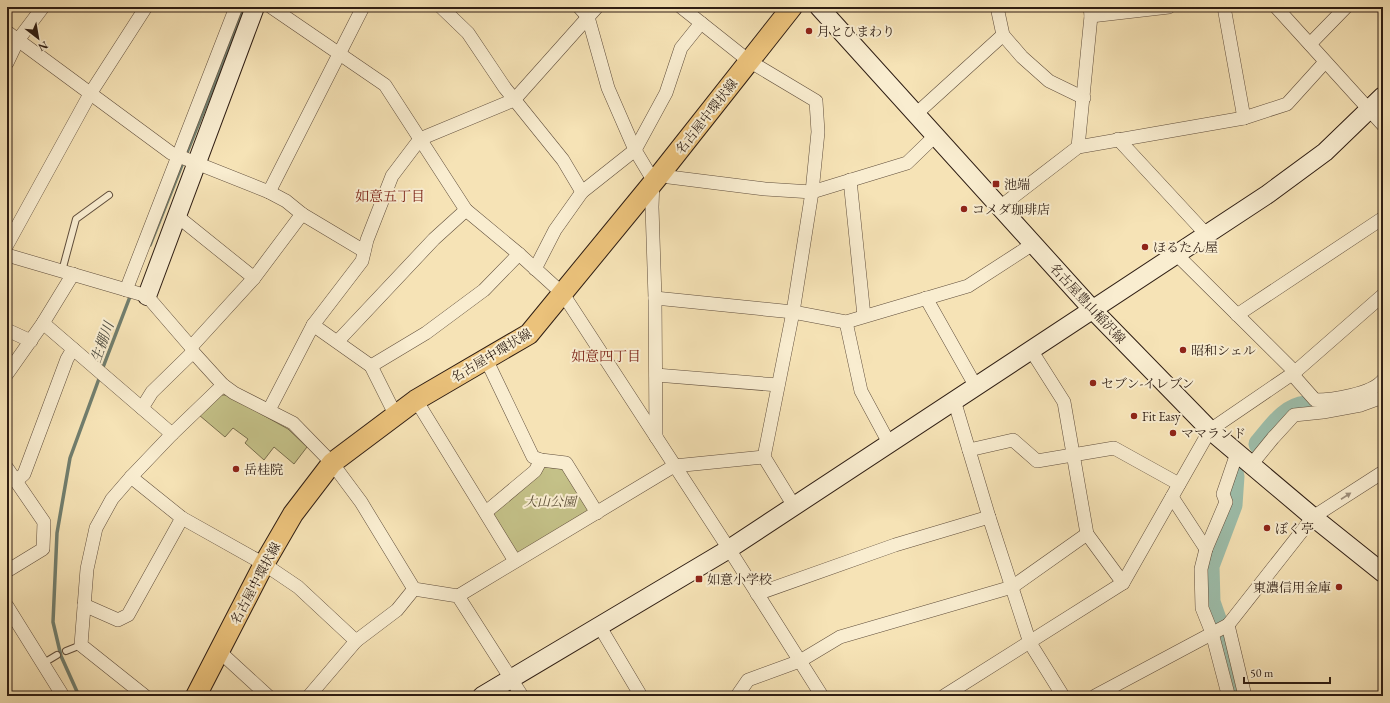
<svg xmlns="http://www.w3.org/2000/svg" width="1390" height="703" font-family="'EB Garamond','Noto Serif JP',serif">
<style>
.green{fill:#c4c188;stroke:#796f4e}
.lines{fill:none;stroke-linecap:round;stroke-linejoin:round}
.stream{stroke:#717e6e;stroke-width:3.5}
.river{stroke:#9dbeab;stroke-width:21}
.lane-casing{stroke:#604e3c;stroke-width:8}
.street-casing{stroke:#604e3c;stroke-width:14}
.secondary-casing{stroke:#2e1d13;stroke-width:20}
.primary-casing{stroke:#2e1d13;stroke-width:22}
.lane{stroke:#f9edd0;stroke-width:6}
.street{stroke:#f9edd0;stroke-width:13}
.secondary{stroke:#f9edd0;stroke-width:18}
.primary{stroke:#ebc27b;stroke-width:20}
.oneway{fill:#9e8f7b}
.poi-dot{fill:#8f2418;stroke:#f9edd0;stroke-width:1.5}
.labels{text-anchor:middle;stroke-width:4;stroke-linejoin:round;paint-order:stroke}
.poi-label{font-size:13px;fill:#2e1d13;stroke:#f9edd0;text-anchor:start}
.street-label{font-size:13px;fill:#2e1d13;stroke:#f9edd0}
.park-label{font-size:13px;font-style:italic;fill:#5b4e36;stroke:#f9edd0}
.neighbourhood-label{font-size:14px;fill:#7a1f14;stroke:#f9edd0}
.water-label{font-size:14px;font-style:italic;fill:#4f4d41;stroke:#f9edd0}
</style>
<rect width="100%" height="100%" fill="#f6e3b6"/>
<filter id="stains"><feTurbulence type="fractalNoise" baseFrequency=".005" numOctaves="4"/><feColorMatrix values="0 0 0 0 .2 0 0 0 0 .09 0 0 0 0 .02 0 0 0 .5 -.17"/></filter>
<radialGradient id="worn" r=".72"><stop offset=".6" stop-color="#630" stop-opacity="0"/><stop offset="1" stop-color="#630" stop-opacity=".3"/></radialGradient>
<g class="green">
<polygon points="222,395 227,395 288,429 307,447 294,464 274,447 264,460 245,443 248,439 233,428 225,437 199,415"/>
<polygon points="545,467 564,469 589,506 588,512 519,553 514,552 492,516 493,510"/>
</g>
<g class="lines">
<g class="stream">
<polyline points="150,245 245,7"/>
<polyline points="102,370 131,294"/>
<polyline points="79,696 61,656 53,622 57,533 70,458 100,376"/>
</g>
<g class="river">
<path d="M1259,444C1273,428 1285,408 1306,406C1318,404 1329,407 1341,404"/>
<polyline points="1234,476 1232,505 1209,566 1210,602 1225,645 1235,696"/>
</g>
<defs>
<g id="lane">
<polyline points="62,271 76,219 109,195"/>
<polyline points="66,651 81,645"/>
<polyline points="42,664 57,655"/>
</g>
<g id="street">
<polyline points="271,7 385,85 466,210 519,254 563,294 729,549 822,696"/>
<polyline points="441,7 468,33 505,88 563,160 582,192"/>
<polyline points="579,7 588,17 608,88 635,150 653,180 652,207 655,298 656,437"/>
<polyline points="681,7 749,61 816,101 818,132 812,192 793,312 764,457 794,506"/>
<polyline points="997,7 1003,35 1022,57 1049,81 1084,98"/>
<polyline points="1224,7 1244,118"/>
<polyline points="1276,7 1383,125"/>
<polyline points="1091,16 1169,7"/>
<polyline points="7,32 171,153 269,192 363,7"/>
<polyline points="1310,44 1346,7"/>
<polyline points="7,63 18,40 43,7"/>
<polyline points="916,114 1003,35"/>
<polyline points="1118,139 1206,234"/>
<polyline points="1078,147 1091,16 1090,7"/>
<polyline points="661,173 669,177 765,189 812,192 907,163 935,136"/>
<polyline points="850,180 864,316"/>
<polyline points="269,192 286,201 302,214 364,251"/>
<polyline points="1000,207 1078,147 1244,118 1287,104 1325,62"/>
<polyline points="177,216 254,278 191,347"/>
<polyline points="7,245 90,94 146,7"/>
<polyline points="1176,254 1295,372"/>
<polyline points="7,255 147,296 191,347 193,352 223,385 234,393 293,423 332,463 361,502 414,589 458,596 522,696"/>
<polyline points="535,269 555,230 582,192 635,150 666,93 681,48 701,23"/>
<polyline points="254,278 302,214"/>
<polyline points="126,290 236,7"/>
<polyline points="655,298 793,312 846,322 968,286 1033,244"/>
<polyline points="926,298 975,385"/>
<polyline points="1237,315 1383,218"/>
<polyline points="846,322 861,391 889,443"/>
<polyline points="43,323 172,434"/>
<polyline points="313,325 371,366 426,333 484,290 519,254"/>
<polyline points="7,330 31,341"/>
<polyline points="338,341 434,239 466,210"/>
<polyline points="1031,350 1064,402 1087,534 1123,583"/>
<polyline points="486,359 533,457 541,460 566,463 597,513"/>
<polyline points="371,366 396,416"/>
<polyline points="7,374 43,323 73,274"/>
<path d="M1292,374L1315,400C1332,400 1372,394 1383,380"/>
<polyline points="656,375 778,385"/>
<polyline points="416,400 515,561"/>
<polyline points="954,400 989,517 1030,643 1063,696"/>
<polyline points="142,408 152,392 193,352"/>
<polyline points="269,410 313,325 362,261 367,240 392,176 420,139 514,100 597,7"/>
<polyline points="969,450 1013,440 1037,461 1114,448 1179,484"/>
<polyline points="1251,465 1273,438 1294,415 1323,412 1361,405 1383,397"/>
<polyline points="7,468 44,522 43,549 7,571"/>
<polyline points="131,477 182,518 264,564 298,587 356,641"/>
<polyline points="16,481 24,474 67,359 73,349"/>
<polyline points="1172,497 1206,549"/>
<polyline points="486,512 535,471 541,460"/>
<polyline points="757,594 895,545 989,517"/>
<polyline points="458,596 674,466 764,457"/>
<polyline points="84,605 118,620 128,615 182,518"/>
<polyline points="7,606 63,696"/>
<polyline points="1228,625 1245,696"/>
<polyline points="600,627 641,696"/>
<polyline points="220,652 268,696"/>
<polyline points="145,696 81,645 87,569 96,528 112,499 131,477 172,434 223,385"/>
<polyline points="309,696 356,641 397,610 414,589"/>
<polyline points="737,696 748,680 800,661 840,637 1012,587 1087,534"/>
<polyline points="944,696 1123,583 1210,430 1295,372 1383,295"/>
<polyline points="1095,696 1228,625 1313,517 1383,472"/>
<polyline points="1227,696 1228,694 1212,633 1202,608 1201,569 1206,549 1226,502 1223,494 1237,453"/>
</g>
<g id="secondary">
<polyline points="819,7 1092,309 1210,430 1313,517 1383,573"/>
<polyline points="147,296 255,7"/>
<polyline points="482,696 729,549 1268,194 1325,152 1383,96"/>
</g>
<polyline id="primary" points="196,696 264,564 293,514 332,463 416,400 529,334 661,173 792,7"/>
</defs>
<use href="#lane" class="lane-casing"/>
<use href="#street" class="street-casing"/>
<use href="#secondary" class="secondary-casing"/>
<use href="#primary" class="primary-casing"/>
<use href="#lane" class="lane"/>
<use href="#street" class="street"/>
<use href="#secondary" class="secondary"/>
<use href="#primary" class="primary"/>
</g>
<defs><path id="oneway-solid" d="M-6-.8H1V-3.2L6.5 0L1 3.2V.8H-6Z"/></defs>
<use class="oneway" href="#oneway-solid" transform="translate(1346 496) rotate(-33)"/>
<g class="poi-dot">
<circle cx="809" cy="31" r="4"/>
<rect x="992" y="180" width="8" height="8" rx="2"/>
<circle cx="964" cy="209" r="4"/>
<circle cx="1145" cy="247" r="4"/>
<circle cx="1183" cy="350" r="4"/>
<circle cx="1093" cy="383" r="4"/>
<circle cx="1134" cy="416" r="4"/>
<circle cx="1173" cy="433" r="4"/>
<circle cx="236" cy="469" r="4"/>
<circle cx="1267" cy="528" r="4"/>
<rect x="695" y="575" width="8" height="8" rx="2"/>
<circle cx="1339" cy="587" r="4"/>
</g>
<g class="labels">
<g class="poi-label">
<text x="817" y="36">月とひまわり</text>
<text x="1004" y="189">池端</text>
<text x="972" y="214">コメダ珈琲店</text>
<text x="1153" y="252">ほるたん屋</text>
<text x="1191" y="355">昭和シェル</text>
<text x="1101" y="388">セブン-イレブン</text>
<text x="1142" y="421">Fit Easy</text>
<text x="1181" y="438">ママランド</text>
<text x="244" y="474">岳桂院</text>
<text x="1275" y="533">ぼく亭</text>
<text x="707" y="584">如意小学校</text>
<text x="1331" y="592" text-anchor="end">東濃信用金庫</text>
</g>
<g class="street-label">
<text transform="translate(706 116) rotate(-52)" y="5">名古屋中環状線</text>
<text transform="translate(1088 303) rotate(47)" y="5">名古屋豊山稲沢線</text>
<text transform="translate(491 355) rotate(-31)" y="5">名古屋中環状線</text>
<text transform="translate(255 583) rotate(-62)" y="5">名古屋中環状線</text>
</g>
<g class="park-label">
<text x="550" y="506">大山公園</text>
</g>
<g class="neighbourhood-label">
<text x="390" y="201">如意五丁目</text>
<text x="606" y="361">如意四丁目</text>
</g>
<g class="water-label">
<text transform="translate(102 342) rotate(-70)" y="5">生棚川</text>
</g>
</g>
<rect width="1390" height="703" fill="none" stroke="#f6e3b6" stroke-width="24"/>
<rect x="8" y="8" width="1374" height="687" fill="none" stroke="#2e1d13" stroke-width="2"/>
<rect x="12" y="12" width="1366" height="679" fill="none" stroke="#2e1d13"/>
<g transform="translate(38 38) rotate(149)" stroke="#f9edd0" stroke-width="3" paint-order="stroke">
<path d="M0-3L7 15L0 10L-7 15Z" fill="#2e1d13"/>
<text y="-6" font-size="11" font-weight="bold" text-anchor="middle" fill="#2e1d13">N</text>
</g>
<path d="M1244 677v6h86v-6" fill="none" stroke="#2e1d13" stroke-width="2"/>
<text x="1250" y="677" font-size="12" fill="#2e1d13" stroke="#f9edd0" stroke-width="3" paint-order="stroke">50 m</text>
<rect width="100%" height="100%" filter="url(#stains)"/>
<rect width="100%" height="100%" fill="url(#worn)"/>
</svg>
